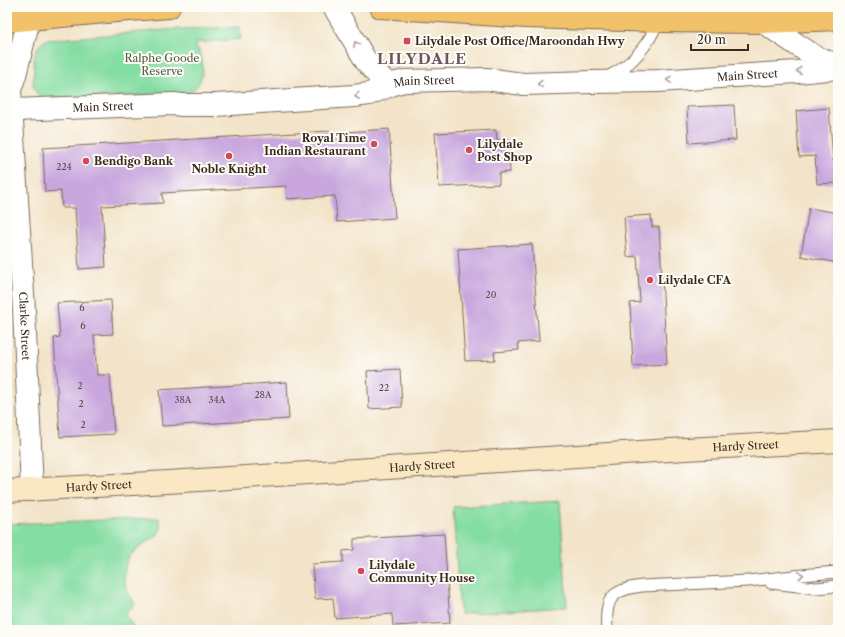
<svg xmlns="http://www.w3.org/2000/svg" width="845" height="637" font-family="'Libre Caslon Text',serif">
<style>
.green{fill:#84dda2;stroke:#608460}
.building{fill:#c9a7de}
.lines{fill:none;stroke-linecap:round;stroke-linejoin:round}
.service-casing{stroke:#7b6b5a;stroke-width:13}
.minor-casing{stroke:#7b6b5a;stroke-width:24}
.secondary-casing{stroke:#7b6b5a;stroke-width:24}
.trunk-casing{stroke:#7b6b5a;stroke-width:24}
.service{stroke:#fff;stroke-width:11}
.minor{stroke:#fff;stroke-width:22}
.secondary{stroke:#fae7c3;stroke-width:22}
.trunk{stroke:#f2c26a;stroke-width:22}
.oneway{stroke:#a79f9a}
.poi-dot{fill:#d1495b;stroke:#fdfcf7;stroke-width:1.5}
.labels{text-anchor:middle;stroke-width:4;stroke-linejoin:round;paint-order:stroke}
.number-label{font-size:9px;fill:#5e494e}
.poi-label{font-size:11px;font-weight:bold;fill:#3b2a1e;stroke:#fdfcf7;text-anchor:start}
.park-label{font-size:11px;fill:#516046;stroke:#fdfcf7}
.street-label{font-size:11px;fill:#3b2a1e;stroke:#fdfcf7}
.district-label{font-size:15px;font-weight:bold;letter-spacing:1px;fill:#6d5661;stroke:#fdfcf7}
</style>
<rect width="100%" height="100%" fill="#fdfcf7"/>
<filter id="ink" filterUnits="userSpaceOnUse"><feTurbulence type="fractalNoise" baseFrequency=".025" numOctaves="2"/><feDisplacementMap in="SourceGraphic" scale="8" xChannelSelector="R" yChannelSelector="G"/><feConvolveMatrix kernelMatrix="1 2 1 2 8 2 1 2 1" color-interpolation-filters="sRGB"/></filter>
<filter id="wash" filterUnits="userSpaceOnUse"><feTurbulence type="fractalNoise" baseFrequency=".012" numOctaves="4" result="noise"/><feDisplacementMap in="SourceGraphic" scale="16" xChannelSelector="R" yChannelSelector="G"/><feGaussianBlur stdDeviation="0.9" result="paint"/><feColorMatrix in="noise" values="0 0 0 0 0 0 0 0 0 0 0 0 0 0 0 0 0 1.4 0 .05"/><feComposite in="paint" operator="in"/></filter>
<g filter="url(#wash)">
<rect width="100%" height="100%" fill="#f3e4c9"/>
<g class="green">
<path d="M240,27L241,39L195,43C198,49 201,55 202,61C205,74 199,89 187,94L43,99C39,96 35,91 33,86C33,83 34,78 34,74C34,59 32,49 46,40L177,29Z"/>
<polygon points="560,501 567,607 460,614 453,507"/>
<polygon points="159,518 161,528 157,536 139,547 129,556 125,567 124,579 126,588 135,604 125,615 136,630 7,630 7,524"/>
</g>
<g id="blocks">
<g class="building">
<polygon points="734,105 736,140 689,143 687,107"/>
<polygon points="829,108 833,161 835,161 837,183 817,184 815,156 799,157 796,111"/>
<polygon points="389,129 395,218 337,222 335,196 287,199 286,186 162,193 163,203 102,206 106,267 79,269 75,208 62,208 61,191 45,192 43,148 330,131 331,133"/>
<polygon points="496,130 497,140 508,140 510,172 499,173 499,184 439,187 435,133"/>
<polygon points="809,208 838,213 838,263 801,256"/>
<polygon points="651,215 652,227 659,227 667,364 633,366 630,303 640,302 637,256 627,257 624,217"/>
<polygon points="532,244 539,341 518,343 519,350 494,352 495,360 465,361 458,249"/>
<polygon points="111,300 113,334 94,335 97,375 110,375 114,434 60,437 54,338 60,337 57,303"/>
<polygon points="400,369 402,407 369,409 367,371"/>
<polygon points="287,382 289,419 162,426 159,390"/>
<polygon points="444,534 450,623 393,626 392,614 335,618 333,598 315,599 312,564 343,562 343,551 354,550 354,539"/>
</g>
</g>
</g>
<g filter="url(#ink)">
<use href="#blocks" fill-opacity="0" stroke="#7b6b5a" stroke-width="1"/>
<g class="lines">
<defs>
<g id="service">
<path d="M607,77C630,67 649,45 658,21"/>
<polyline points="771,583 816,588 838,586"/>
<path d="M607,630C605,599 610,590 642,586L748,581L812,574L838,572"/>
</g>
<g id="minor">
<polyline points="334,7 366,61 378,75 389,85"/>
<polyline points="658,21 660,7"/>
<polyline points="763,22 814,56 838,66"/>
<path id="s1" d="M7,82L10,90L24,310L32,490"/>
<polyline points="10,90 15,75 29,19"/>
<path id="s2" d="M12,110L174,104L182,105H216L354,96L369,94L396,83L405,81L486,79L523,84L592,82L658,81L797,72L838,68"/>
</g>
<g id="secondary">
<path id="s3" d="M7,491L168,482L686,449L838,441"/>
</g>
<g id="trunk">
<polyline points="381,7 527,17 658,21 763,22 838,19"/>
<polyline points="7,21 116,11 169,7"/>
</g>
</defs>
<use href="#service" class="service-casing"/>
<use href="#minor" class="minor-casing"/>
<use href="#secondary" class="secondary-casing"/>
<use href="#trunk" class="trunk-casing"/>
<use href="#service" class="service"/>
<use href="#minor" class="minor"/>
<use href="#secondary" class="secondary"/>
<use href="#trunk" class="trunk"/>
</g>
<defs><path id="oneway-chevron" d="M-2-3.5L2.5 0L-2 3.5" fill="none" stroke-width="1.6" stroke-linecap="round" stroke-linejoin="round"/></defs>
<g class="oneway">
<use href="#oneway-chevron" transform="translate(356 44) rotate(-119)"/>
<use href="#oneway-chevron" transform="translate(799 71) rotate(175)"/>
<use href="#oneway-chevron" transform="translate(669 80) rotate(176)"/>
<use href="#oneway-chevron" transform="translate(540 84) rotate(178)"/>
<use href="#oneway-chevron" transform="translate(357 96) rotate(175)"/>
<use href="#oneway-chevron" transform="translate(801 575) rotate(-6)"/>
</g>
</g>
<g class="poi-dot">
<rect x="403" y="37" width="8" height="8" rx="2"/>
<circle cx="374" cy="144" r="4"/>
<circle cx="469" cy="150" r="4"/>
<circle cx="229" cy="156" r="4"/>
<circle cx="86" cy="161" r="4"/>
<circle cx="650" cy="280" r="4"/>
<circle cx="361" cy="571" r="4"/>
</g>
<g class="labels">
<g class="number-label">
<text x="64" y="170">224</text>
<text x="491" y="298">20</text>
<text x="82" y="311">6</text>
<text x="83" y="329">6</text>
<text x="80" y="389">2</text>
<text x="384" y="391">22</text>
<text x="263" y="398">28A</text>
<text x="183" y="403">38A</text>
<text x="217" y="403">34A</text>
<text x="81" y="407">2</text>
<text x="83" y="428">2</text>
</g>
<g class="poi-label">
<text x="415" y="45">Lilydale Post Office/Maroondah Hwy</text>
<text x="366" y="142" text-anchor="end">Royal Time<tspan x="366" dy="13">Indian Restaurant</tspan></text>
<text x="477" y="148">Lilydale<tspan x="477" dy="13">Post Shop</tspan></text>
<text x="94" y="165">Bendigo Bank</text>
<text x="229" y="173" text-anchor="middle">Noble Knight</text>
<text x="658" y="284">Lilydale CFA</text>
<text x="369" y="569">Lilydale<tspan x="369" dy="13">Community House</tspan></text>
</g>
<g class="park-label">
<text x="162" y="62">Ralphe Goode<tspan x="162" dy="13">Reserve</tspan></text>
</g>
<g class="street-label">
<text dy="4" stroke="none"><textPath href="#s2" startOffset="739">Main Street</textPath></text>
<text dy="4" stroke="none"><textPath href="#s2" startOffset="415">Main Street</textPath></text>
<text dy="4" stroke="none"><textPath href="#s2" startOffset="91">Main Street</textPath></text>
<text dy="4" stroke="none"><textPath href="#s1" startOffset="245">Clarke Street</textPath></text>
<text dy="4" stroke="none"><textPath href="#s3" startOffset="740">Hardy Street</textPath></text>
<text dy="4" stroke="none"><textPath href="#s3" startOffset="416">Hardy Street</textPath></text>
<text dy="4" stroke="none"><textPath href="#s3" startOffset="92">Hardy Street</textPath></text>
</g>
<g class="district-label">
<text x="422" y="64">LILYDALE</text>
</g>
</g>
<rect width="845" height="637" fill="none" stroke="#fdfcf7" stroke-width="24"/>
<path d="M691 44v6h57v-6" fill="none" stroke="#3b2a1e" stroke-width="2"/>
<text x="697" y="44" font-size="12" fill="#3b2a1e" stroke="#fdfcf7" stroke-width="3" paint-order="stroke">20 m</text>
</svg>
